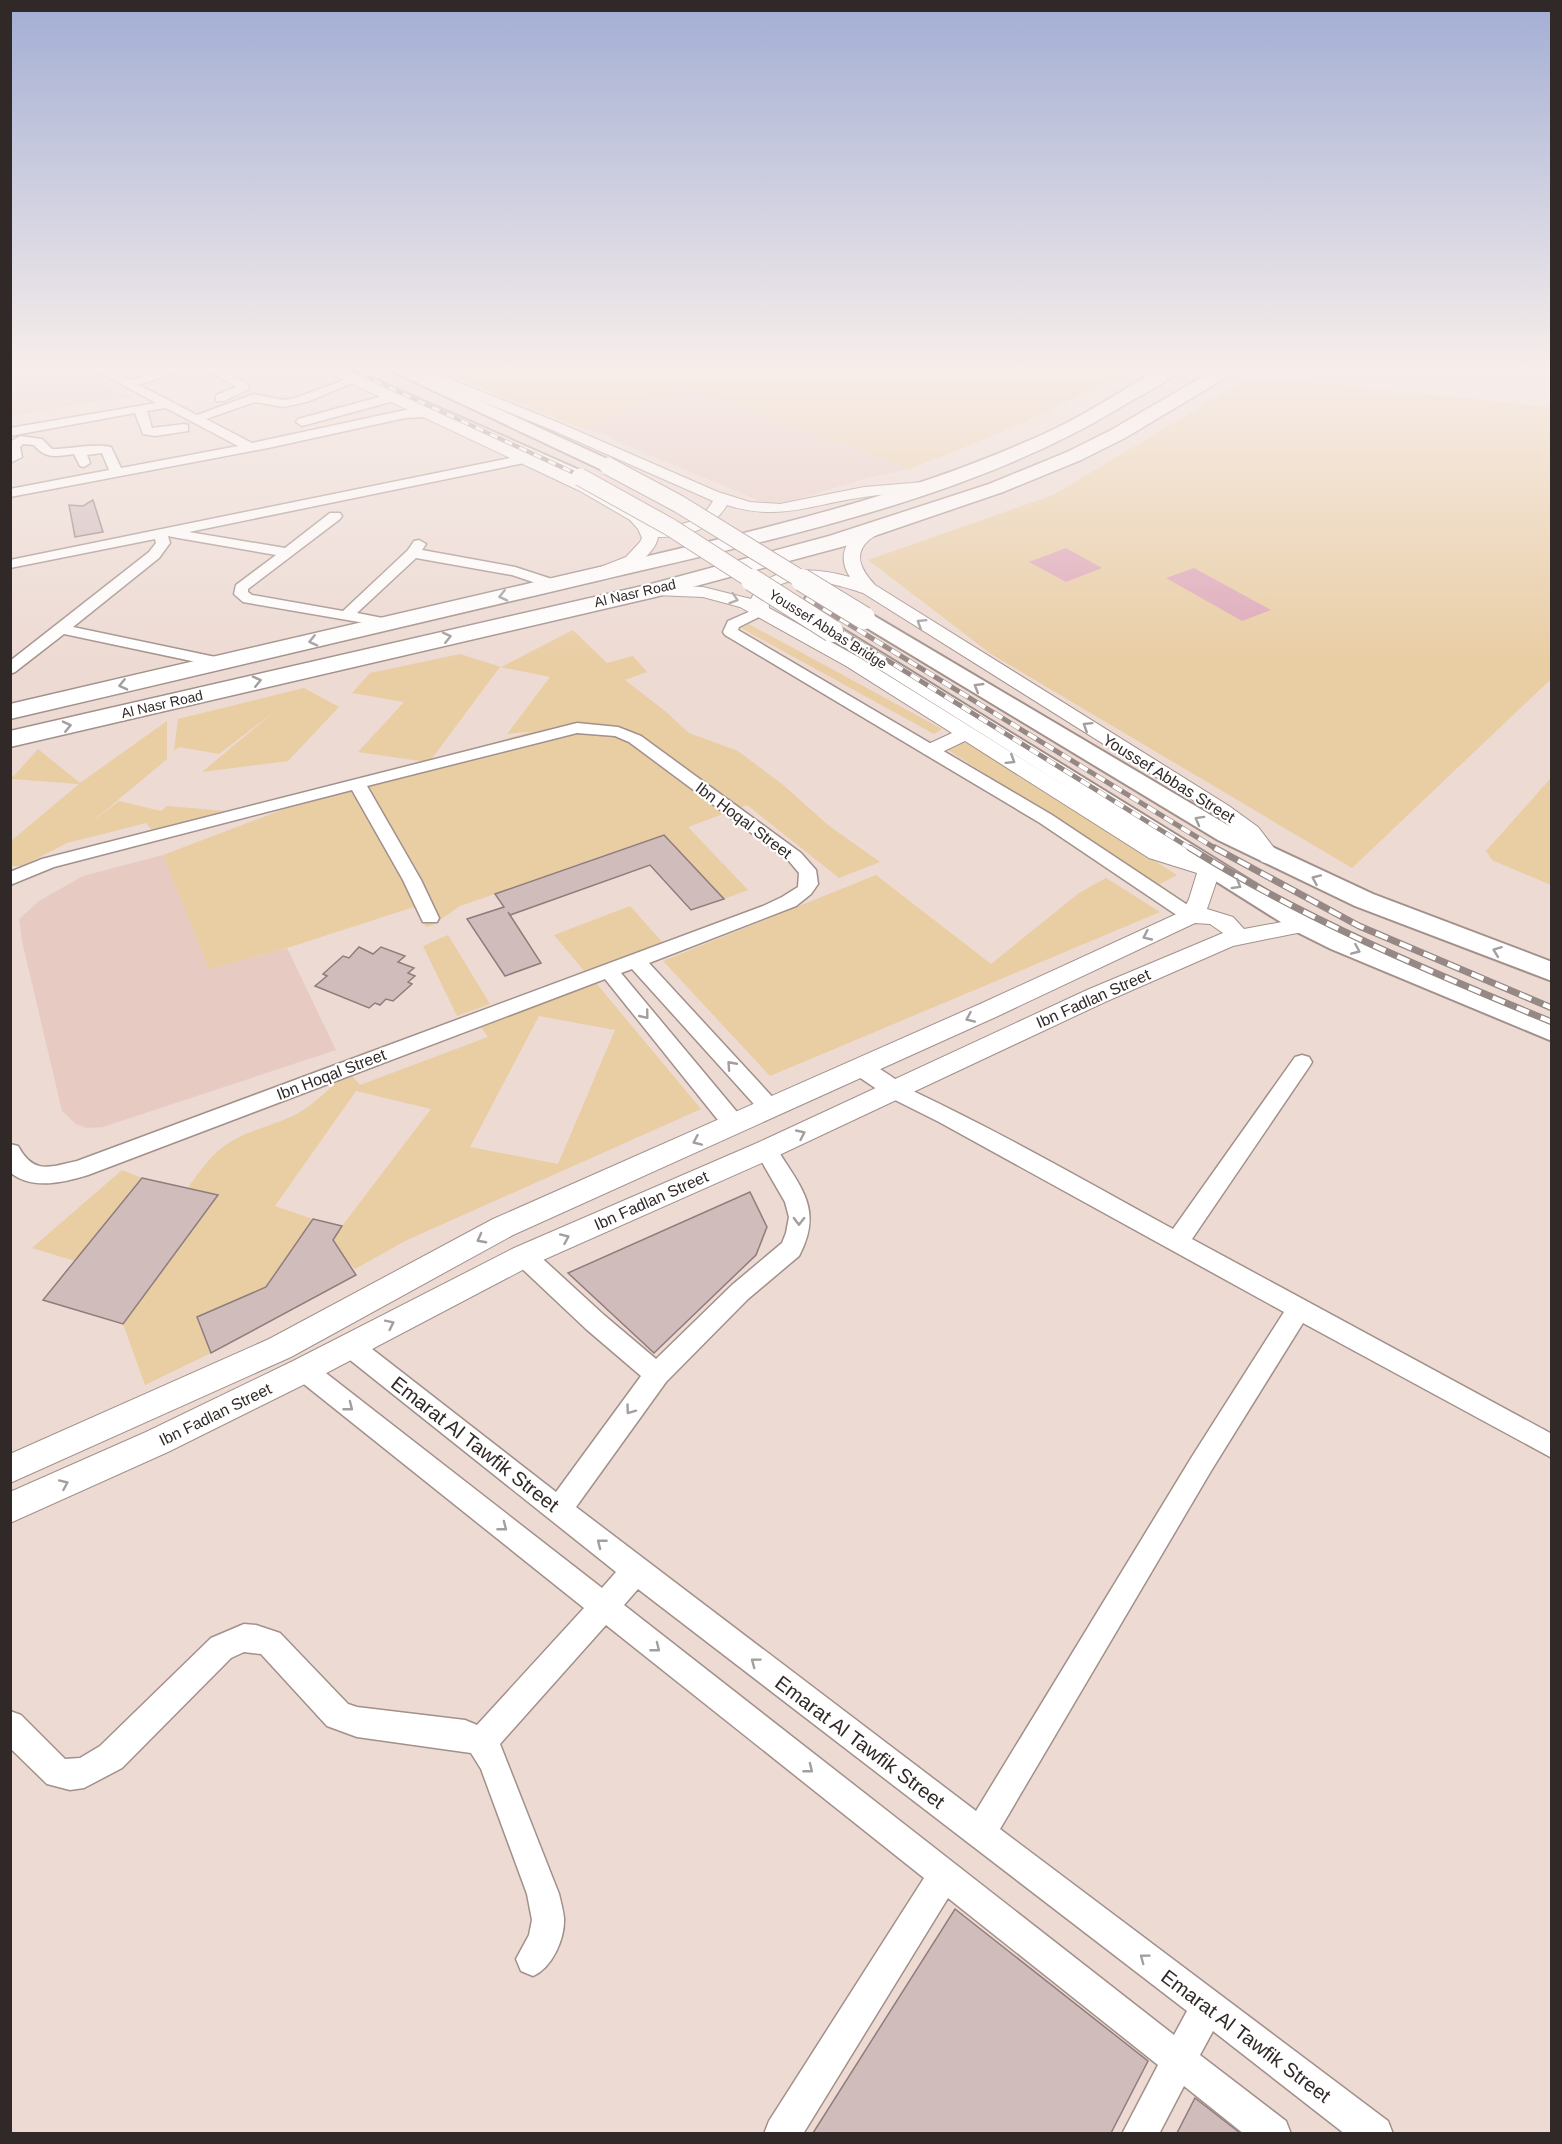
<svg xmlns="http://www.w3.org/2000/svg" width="1562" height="2144" font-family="Helvetica,sans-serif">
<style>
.built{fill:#e7cbc3}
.green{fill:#e9cda3;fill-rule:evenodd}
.water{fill:#dca6b7}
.building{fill:#d1bcbc;stroke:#8f7c7c;stroke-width:1.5}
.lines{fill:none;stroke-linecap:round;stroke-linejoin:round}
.minor-casing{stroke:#a2908a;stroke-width:3}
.tertiary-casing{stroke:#a2908a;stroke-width:2}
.secondary-casing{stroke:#a2908a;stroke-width:4}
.trunk-casing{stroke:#a2908a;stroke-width:3}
.minor{fill:#fff;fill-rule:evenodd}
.tertiary{fill:#fff;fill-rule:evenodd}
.secondary{fill:#fff;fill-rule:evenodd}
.trunk{fill:#fff;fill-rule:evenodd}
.rail-far2-casing{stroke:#968884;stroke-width:4.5}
.rail-far1-casing{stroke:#968884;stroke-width:5}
.rail-casing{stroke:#968884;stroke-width:7}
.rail-far2{stroke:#fff;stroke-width:3;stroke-dasharray:8;stroke-linecap:butt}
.rail-far1{stroke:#fff;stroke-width:4;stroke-dasharray:10;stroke-linecap:butt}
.rail{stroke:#fff;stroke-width:4.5;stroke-dasharray:13;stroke-linecap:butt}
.secondary-bridge-far1-casing{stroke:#a2908a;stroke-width:19;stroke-linecap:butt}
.secondary-bridge-casing{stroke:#a2908a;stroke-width:24;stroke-linecap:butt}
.secondary-bridge-far1{stroke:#fff;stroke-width:17}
.secondary-bridge{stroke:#fff;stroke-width:22}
.oneway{stroke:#a29f9e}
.labels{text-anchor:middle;stroke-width:4.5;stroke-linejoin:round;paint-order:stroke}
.far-street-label{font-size:14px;fill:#312927;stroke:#fff}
.street-label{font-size:16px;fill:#312927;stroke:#fff}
.near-street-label{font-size:20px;fill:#312927;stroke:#fff}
</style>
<rect width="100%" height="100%" fill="#eddad3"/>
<g class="built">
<polygon points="11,367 72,367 130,396 11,416"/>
<polygon points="686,385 781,421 909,469 868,478 787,502 763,502 611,439 613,437 582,428"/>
<polygon points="163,855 209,969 287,948 336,1050 103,1127 87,1128 76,1124 62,1111 22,941 19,919 39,901 83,876"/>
</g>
<g class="green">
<path d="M429,367H1136C1063,406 987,440 909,469L687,386L582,428Z"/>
<polygon points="1252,376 1551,407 1551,679 1352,868 991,654 868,560 1053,495"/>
<polygon points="749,624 942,729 934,734 741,628"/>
<path d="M573,630L607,663L633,656L647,672L625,680L665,711L689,733L738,751L782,784L828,825L880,862L839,878L747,805L688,827L748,890L724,899L664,836L460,906L433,925L426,927L414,907L287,948L209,969L163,855L358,781L427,762L358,752L404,702L352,693L370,673L460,654L501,667ZM500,667L550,677L507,734L533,731L430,761Z"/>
<polygon points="304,688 339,707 288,761 202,772 274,712 219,754 179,747 174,751 178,719"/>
<polygon points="167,721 167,759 88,825 119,801 161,811 167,806 226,811 152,830 146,823 67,843 22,866 11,866 11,841 79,784 11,779 11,775 13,777 38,749 80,783"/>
<polygon points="966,742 1177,875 1158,885 948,750"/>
<polygon points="1551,778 1551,885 1492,860 1486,851"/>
<polygon points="876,875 991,964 1079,893 1106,878 1160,912 770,1076 663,961"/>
<polygon points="630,906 663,943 586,973 554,935"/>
<polygon points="448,935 490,1004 457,1016 423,946"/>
<path d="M596,983L701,1109L407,1240L355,1269L344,1258L312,1271L342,1226L431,1109L356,1091L275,1206L313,1219L266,1287L197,1317L211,1353L145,1385L123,1324L218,1196L187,1189C198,1174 208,1158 223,1147C244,1131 272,1126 295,1115C315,1104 331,1087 348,1071L360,1085L488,1037L478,1023ZM539,1016L615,1030L558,1164L470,1147Z"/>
<polygon points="122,1170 142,1178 75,1261 32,1248"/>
</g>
<g class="water">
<polygon points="1066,548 1102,568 1066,582 1029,562"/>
<polygon points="1194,568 1271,610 1242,621 1166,578"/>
</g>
<g class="building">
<polygon points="93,500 103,532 75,537 69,505 83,506"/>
<polygon points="664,835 724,899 691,910 650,865 510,915 508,912 541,963 505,976 467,919 504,907 495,894"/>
<polygon points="359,947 373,954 381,947 405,956 398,962 414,968 408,973 415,976 408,982 412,984 393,1001 386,999 380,1005 375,1003 369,1008 315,986 327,976 323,974 343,956 349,958"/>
<polygon points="142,1178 218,1195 123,1324 43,1300"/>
<polygon points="750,1192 767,1227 756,1255 654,1353 568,1273"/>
<polygon points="313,1219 342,1226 333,1240 356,1275 211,1353 197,1317 266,1287"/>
<polygon points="955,1909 1148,2061 1111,2133 813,2133"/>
<polygon points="1195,2098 1240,2133 1177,2133"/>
</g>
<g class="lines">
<defs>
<g id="minor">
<path d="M90,367H104L130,380L172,367H188L187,369L139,385L197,415L254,394L283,400L295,398L347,379L351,378L357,381L307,402L283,407L255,402L206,419L252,443L405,410L425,409L431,413L425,417L405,418L268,448L10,497V489L109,470L102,453L87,455L90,463L84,467L80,466L74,454C58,456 46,460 34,445L23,444L20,447L22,457L10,463V442L20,436L42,439L52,449C73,449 91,443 111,447L121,468L238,446L166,408L147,411L152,428L184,424L188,425V431L155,436L143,434L135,413L10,436V428L156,403Z"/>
<polygon points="201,367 214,367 247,383 249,389 224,401 216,401 216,395 237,387"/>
<polygon points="390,394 396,398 394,401 302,426 296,422 298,419"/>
<polygon points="525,455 531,459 529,462 189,532 285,548 330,513 340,513 342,516 340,519 248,589 248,592 252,595 343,611 408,550 414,541 419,540 426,544 422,550 515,567 558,581 560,584 558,587 548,587 512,575 416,558 357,613 393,620 395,623 388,627 243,602 234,594 236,585 276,555 178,538 168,536 170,543 159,558 73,627 225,659 228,662 225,665 220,667 64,634 15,672 10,674 10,661 149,552 156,543 155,539 10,568 10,560"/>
<polygon points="760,607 767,611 765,614 739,627 738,630 1052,815 1198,912 1200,916 1198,920 1184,920 1040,823 725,635 723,632 728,621"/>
<path d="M577,723L618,727L641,736L801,853L816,870L818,884L811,894L796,906L649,963L778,1103L781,1108L778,1113L770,1116L762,1113L632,969L621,973L742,1118L745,1124L742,1130L734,1132L726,1130L605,979L88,1175C65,1182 31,1191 10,1172V1144L18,1146C34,1175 49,1167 77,1161L763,906L782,897L798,887L799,873L789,861L629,742L615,736L577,733L367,786L421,880L439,918L437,922H423L421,918L403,880L352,790L54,867L10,885V872L42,859Z"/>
<path d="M1302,1055L1309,1057L1312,1062L1309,1067L1192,1239L1552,1434V1458L1303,1323L1211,1471L1000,1829L1388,2121L1393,2134H1345L1213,2031L1200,2055L1286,2121L1291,2134H1244L1184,2086L1159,2134H1122L1158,2065L948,1898L803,2134H764L769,2121L924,1878L606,1625L500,1744L559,1894C561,1902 563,1910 564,1918C565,1939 552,1968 533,1976L521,1971L516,1959L529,1935L532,1920L527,1894L481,1769L471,1753L357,1737L327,1726L261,1654L244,1652L231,1658L122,1768L84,1788L70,1790L47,1784L10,1748V1711L21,1715L65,1759L80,1758L100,1746L211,1638L244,1624L256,1625L280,1633L348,1704L357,1707L465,1720L477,1725L584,1608L295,1377L291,1370L295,1363L304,1359L313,1363L602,1588L616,1572L340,1352L337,1345L340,1338L349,1335L358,1338L556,1492L641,1376L586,1329L516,1263L512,1256L516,1249L524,1247L532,1249L604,1315L656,1359L732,1285L782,1243L786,1233L789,1217L785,1202L755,1150L758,1144L766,1142L774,1144C798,1185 825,1207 799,1256L748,1299L666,1382L576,1507L976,1811L1193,1455L1284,1312L939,1122L887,1096L853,1073L850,1068L853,1063C872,1057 896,1082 913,1091C1002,1133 1087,1182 1173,1229L1295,1057ZM638,1589L1187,2011L1174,2035L624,1605Z"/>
</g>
<g id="tertiary">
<path d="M317,367H334L592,485L642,514L654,527C679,526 700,524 713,501L552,430L405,370L403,367H421L562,424L718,492L750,502L780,504L864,487L924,482L932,487L924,492C904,493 883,494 864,497C813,504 778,522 727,505C712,530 686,537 658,537C655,557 618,581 598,576L595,572L598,568L626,557L640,542L642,538L638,529L630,520L580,491Z"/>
<path d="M876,523L884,528C880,533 874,536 869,540C852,555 862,571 875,585L1229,806L1258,827L1281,857L1278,862L1270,864L1262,862L1242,837L1215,814L863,593C840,585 766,562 769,608L860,658L1165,848L1195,859L1218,863L1221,868L1207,909L1233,917L1244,929L1304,918L1312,920L1316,925L1312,930L1233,946L1105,1002L775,1157L534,1264L315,1379L168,1452L10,1523V1492L146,1432L293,1361L514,1248L757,1143L1087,990L1223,933L1210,924L1195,923L998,1016L513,1235L291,1357L10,1483V1454L269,1339L493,1219L980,1004L1183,911L1189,899L1197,873L1149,858L965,741L938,754H924L921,750L924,746L952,733L846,666L740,607L703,597L655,595L649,594L646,590L649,586L655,585L703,587L751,599C767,562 818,568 850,577C834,554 851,529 876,523Z"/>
</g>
<g id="secondary">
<polygon points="328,367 347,367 586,473 589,477 586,481 574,481 330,370"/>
<polygon points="388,367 407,367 614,462 617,466 614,470 602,470 390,370"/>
<polygon points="864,612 871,614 1236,830 1373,894 1552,962 1552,981 1355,906 1218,840 857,622 854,618 857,614"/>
<polygon points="832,625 839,627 1313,919 1349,937 1552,1021 1552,1041 1331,949 1295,931 825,635 822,631 825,627"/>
</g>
<g id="trunk">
<path d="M1162,367H1183C1170,382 1139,396 1121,407C965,502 764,541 588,583C396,628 203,674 10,719V704C185,663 360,623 535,582C709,541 889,506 1052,430C1090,412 1126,388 1162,367Z"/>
<polygon points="1219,367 1240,367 1237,371 1125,438 1081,460 1003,492 845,546 655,597 10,747 10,731 651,584 829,536 989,484 1067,452 1111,430"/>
</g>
</defs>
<use href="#minor" class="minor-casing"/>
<use href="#tertiary" class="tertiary-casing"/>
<use href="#secondary" class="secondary-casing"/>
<use href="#trunk" class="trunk-casing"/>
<use href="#minor" class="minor"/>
<use href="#tertiary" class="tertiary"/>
<use href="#secondary" class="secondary"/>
<use href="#trunk" class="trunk"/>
<defs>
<polyline id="rail-far2" points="345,367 620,494 760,581"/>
<g id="rail-far1">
<polyline points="758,580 1193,850"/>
<polyline points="806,598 1218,850"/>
</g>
<g id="rail">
<path d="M1190,848C1304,919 1428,971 1552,1022"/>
<polyline points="1215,848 1359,926 1552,1008"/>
</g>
</defs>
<use href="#rail-far2" class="rail-far2-casing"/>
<use href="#rail-far1" class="rail-far1-casing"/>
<use href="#rail" class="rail-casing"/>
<use href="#rail-far2" class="rail-far2"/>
<use href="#rail-far1" class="rail-far1"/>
<use href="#rail" class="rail"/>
<defs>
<g id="secondary-bridge-far1">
<polyline points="608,466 679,504 804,581"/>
<polyline points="580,477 670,527 754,581"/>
</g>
<g id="secondary-bridge">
<polyline points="752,580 832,631"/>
<polyline points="802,580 864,618"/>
</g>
</defs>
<use href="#secondary-bridge-far1" class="secondary-bridge-far1-casing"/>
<use href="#secondary-bridge" class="secondary-bridge-casing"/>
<use href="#secondary-bridge-far1" class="secondary-bridge-far1"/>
<use href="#secondary-bridge" class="secondary-bridge"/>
</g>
<defs><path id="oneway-chevron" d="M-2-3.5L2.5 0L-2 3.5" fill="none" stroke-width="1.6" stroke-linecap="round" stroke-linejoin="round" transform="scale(1.5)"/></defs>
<g class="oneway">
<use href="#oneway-chevron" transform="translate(503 596) rotate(167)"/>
<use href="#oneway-chevron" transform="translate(734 599) rotate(17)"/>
<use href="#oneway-chevron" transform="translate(921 623) rotate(-148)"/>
<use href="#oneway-chevron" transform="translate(447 637) rotate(-13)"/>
<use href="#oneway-chevron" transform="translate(313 641) rotate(167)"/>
<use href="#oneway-chevron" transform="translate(257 681) rotate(-13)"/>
<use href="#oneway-chevron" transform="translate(123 685) rotate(167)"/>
<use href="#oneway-chevron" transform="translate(978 687) rotate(-149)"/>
<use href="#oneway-chevron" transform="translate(67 726) rotate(-13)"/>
<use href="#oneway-chevron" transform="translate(1087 726) rotate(-148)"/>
<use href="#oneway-chevron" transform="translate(1011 760) rotate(32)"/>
<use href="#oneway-chevron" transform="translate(1199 820) rotate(-151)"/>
<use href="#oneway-chevron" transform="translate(1316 879) rotate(-156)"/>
<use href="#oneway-chevron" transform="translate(1237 885) rotate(31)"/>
<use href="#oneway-chevron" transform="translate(1147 936) rotate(155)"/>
<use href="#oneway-chevron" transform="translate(1356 950) rotate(23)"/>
<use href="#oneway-chevron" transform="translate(1497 951) rotate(-159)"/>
<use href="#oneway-chevron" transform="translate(645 1015) rotate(51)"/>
<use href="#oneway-chevron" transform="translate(970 1018) rotate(156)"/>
<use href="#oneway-chevron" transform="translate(731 1065) rotate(-132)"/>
<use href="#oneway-chevron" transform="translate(801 1134) rotate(-25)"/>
<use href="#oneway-chevron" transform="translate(697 1141) rotate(156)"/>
<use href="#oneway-chevron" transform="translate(799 1221) rotate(91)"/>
<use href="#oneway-chevron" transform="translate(565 1238) rotate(-24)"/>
<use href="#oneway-chevron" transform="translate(481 1239) rotate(152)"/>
<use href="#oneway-chevron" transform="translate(390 1324) rotate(-26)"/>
<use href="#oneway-chevron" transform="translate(349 1407) rotate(38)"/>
<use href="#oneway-chevron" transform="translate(630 1410) rotate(126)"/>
<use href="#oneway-chevron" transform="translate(64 1484) rotate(-24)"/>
<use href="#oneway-chevron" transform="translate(503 1527) rotate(38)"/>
<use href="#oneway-chevron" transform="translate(601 1543) rotate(-142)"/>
<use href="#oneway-chevron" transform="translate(656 1648) rotate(38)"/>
<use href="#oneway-chevron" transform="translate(755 1662) rotate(-143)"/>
<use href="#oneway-chevron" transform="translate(809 1769) rotate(38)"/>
<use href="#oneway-chevron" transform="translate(1144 1958) rotate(-143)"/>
</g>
<linearGradient id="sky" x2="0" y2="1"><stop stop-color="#a3aed4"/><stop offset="0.55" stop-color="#f7eeeb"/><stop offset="1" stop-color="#f7eeeb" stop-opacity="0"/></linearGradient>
<rect width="1562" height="667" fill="url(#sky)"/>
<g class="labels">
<g class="far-street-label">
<text transform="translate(635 593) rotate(-13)" y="5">Al Nasr Road</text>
<text transform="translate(828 629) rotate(32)" y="5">Youssef Abbas Bridge</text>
<text transform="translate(162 704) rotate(-13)" y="5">Al Nasr Road</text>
</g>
<g class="street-label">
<text transform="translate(1169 778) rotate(32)" y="6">Youssef Abbas Street</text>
<text transform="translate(744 820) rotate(37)" y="6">Ibn Hoqal Street</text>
<text transform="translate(1093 998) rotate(-24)" y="6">Ibn Fadlan Street</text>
<text transform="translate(331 1074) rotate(-21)" y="6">Ibn Hoqal Street</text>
<text transform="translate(651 1200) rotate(-24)" y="6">Ibn Fadlan Street</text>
<text transform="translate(215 1414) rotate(-26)" y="6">Ibn Fadlan Street</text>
</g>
<g class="near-street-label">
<text transform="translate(475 1444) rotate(38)" y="7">Emarat Al Tawfik Street</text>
<text transform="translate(860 1742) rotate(37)" y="7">Emarat Al Tawfik Street</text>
<text transform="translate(1246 2036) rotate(37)" y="7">Emarat Al Tawfik Street</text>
</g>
</g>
<rect width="1562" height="2144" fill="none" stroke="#312927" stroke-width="24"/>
</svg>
